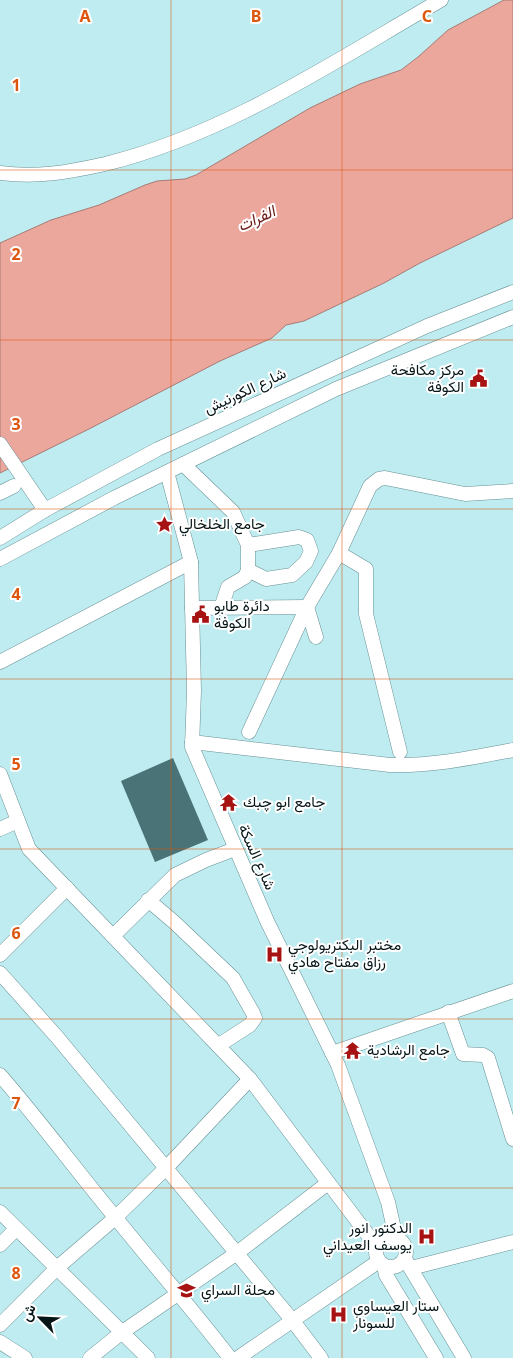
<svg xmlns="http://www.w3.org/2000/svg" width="513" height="1358" font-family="'Noto Sans',Vazirmatn,sans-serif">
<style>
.water{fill:#eca79d;stroke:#a77b75}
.building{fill:#497377}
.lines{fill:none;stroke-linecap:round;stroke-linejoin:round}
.minor-casing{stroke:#679196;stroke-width:15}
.minor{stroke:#fff;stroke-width:14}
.grid{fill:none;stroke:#dd560d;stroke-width:1;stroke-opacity:0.55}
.labels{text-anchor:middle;stroke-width:4;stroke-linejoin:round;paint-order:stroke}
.poi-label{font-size:15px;fill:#051517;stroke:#fff;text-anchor:start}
.street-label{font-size:15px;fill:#051517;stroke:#fff}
.water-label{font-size:16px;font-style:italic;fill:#6a1b16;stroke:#fff}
.grid-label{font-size:16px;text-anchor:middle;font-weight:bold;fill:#dd560d;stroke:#fff;stroke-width:4;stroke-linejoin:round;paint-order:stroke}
</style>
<rect width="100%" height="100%" fill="#bfecf0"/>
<polygon class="water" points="504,0 513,0 513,218 420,263 384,283 304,321 286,325 272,338 220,361 89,429 0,473 0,243 51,220 99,205 145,185 157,181 185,179 196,175 310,108 360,84 401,70 418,57 448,30"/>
<polygon class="building" points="173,758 208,840 155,862 121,781"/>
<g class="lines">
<defs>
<g id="minor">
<path d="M0,173C37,178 69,172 105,164C227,134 333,62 441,0"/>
<polyline points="0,444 45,510"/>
<polyline points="183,464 233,512 248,545 248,570 245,577 228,587 221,608"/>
<polyline points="167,472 191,562 194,691 192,747 267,921 338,1065 388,1202 396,1238"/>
<polyline points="0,493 14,486"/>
<polyline points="0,538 45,510 158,449 427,326 513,292"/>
<polyline points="339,553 366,569 366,614 400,752"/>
<polyline points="0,559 114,498 336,389 513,317"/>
<polyline points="248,570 266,579 292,575 306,562 311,551 307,540 299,537 248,545"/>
<polyline points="192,608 307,607 316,637"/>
<polyline points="0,662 191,562"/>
<polyline points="249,732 307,607 339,553 370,486 379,479 385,478 465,494 513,491"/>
<path d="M192,742L390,765C433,766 471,758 513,750"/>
<polyline points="0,774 29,849 250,1079 377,1247"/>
<polyline points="0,829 18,821"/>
<polyline points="148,900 174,922 233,978 253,1013 255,1018 250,1025 219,1045"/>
<polyline points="113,936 175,875 206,860 235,849"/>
<polyline points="0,955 67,888"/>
<polyline points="0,973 57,1037 293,1321 321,1358"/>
<polyline points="448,1012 463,1054 483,1055 488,1058 513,1139"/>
<polyline points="332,1053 513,991"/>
<path d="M0,1075C40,1121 76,1170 115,1217C153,1264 193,1310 230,1358"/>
<polyline points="0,1212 148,1358"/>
<circle cx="391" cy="1252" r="15"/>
<polyline points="0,1245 16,1229"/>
<polyline points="405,1259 464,1358"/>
<polyline points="384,1266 386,1275 436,1358"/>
<polyline points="411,1268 513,1242"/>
<polyline points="0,1325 58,1267 115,1218 166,1168 250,1079"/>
<polyline points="0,1342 25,1358"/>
<polyline points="90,1358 121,1333 237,1253 328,1183"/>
<polyline points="238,1358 379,1261"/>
</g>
</defs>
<use href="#minor" class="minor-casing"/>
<use href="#minor" class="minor"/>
</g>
<path class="grid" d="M171,0V1358M342,0V1358M0,170H513M0,340H513M0,509H513M0,679H513M0,849H513M0,1019H513M0,1188H513"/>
<defs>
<symbol id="civic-bare" viewBox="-9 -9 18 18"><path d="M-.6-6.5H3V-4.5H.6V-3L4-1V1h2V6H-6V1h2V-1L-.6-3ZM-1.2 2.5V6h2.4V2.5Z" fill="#a71313" stroke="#fff" stroke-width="2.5" paint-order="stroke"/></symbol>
<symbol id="sight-bare" viewBox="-9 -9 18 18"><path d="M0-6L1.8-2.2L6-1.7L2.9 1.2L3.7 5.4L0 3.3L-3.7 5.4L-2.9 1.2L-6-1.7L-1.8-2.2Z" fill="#a71313" stroke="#fff" stroke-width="2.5" paint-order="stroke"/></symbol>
<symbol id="temple-bare" viewBox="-9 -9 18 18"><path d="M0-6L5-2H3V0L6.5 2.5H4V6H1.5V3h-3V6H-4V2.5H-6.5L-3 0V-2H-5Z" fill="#a71313" stroke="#fff" stroke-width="2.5" paint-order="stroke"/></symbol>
<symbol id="hospital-bare" viewBox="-9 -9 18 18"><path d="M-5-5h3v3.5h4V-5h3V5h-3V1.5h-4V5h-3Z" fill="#a71313" stroke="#fff" stroke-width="2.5" paint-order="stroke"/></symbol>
<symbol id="school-bare" viewBox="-9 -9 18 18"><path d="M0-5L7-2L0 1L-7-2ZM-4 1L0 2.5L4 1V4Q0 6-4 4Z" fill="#a71313" stroke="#fff" stroke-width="2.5" paint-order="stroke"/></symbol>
</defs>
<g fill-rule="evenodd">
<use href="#civic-bare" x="466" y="366" width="25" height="25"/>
<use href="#sight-bare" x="152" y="512" width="25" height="25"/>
<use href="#civic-bare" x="188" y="602" width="25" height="25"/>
<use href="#temple-bare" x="216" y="790" width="25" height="25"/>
<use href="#hospital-bare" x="262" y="942" width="25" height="25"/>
<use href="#temple-bare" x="340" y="1038" width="25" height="25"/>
<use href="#hospital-bare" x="414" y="1224" width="25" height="25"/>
<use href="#school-bare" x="174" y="1278" width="25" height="25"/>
<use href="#hospital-bare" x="326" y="1302" width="25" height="25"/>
</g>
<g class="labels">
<g class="poi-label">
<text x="464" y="375" text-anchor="end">مركز مكافحة<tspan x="464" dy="17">الكوفة</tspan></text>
<text x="179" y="529">جامع الخلخالي</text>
<text x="214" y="611">دائرة طابو<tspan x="214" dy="17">الكوفة</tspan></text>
<text x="243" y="807">جامع ابو چبك</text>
<text x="288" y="950">مختبر البكتريولوجي<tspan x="288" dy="17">رزاق مفتاح هادي</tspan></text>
<text x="367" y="1055">جامع الرشادية</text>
<text x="412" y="1233" text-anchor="end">الدكتور انور<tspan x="412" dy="17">يوسف العيداني</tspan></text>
<text x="201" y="1295">محلة السراي</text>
<text x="353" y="1311">ستار العيساوي<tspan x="353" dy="17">للسونار</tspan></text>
</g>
<g class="street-label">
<text transform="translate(245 391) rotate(-25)" y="5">شارع الكورنيش</text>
<text transform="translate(257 857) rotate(66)" y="5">شارع السكة</text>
</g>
<g class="water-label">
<text transform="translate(256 218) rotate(-25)" y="6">الفرات</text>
</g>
</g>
<g class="grid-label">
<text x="85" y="22">A</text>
<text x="256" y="22">B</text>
<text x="427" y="22">C</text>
<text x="16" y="91">1</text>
<text x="16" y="260">2</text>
<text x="16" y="430">3</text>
<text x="16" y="600">4</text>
<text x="16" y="770">5</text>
<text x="16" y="939">6</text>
<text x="16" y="1109">7</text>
<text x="16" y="1279">8</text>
</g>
<g transform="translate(40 1318) rotate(294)" stroke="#ffffff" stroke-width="4" paint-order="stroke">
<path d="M0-4L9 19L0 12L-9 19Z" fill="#051517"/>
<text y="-8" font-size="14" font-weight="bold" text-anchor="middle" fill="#051517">ش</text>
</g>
</svg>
